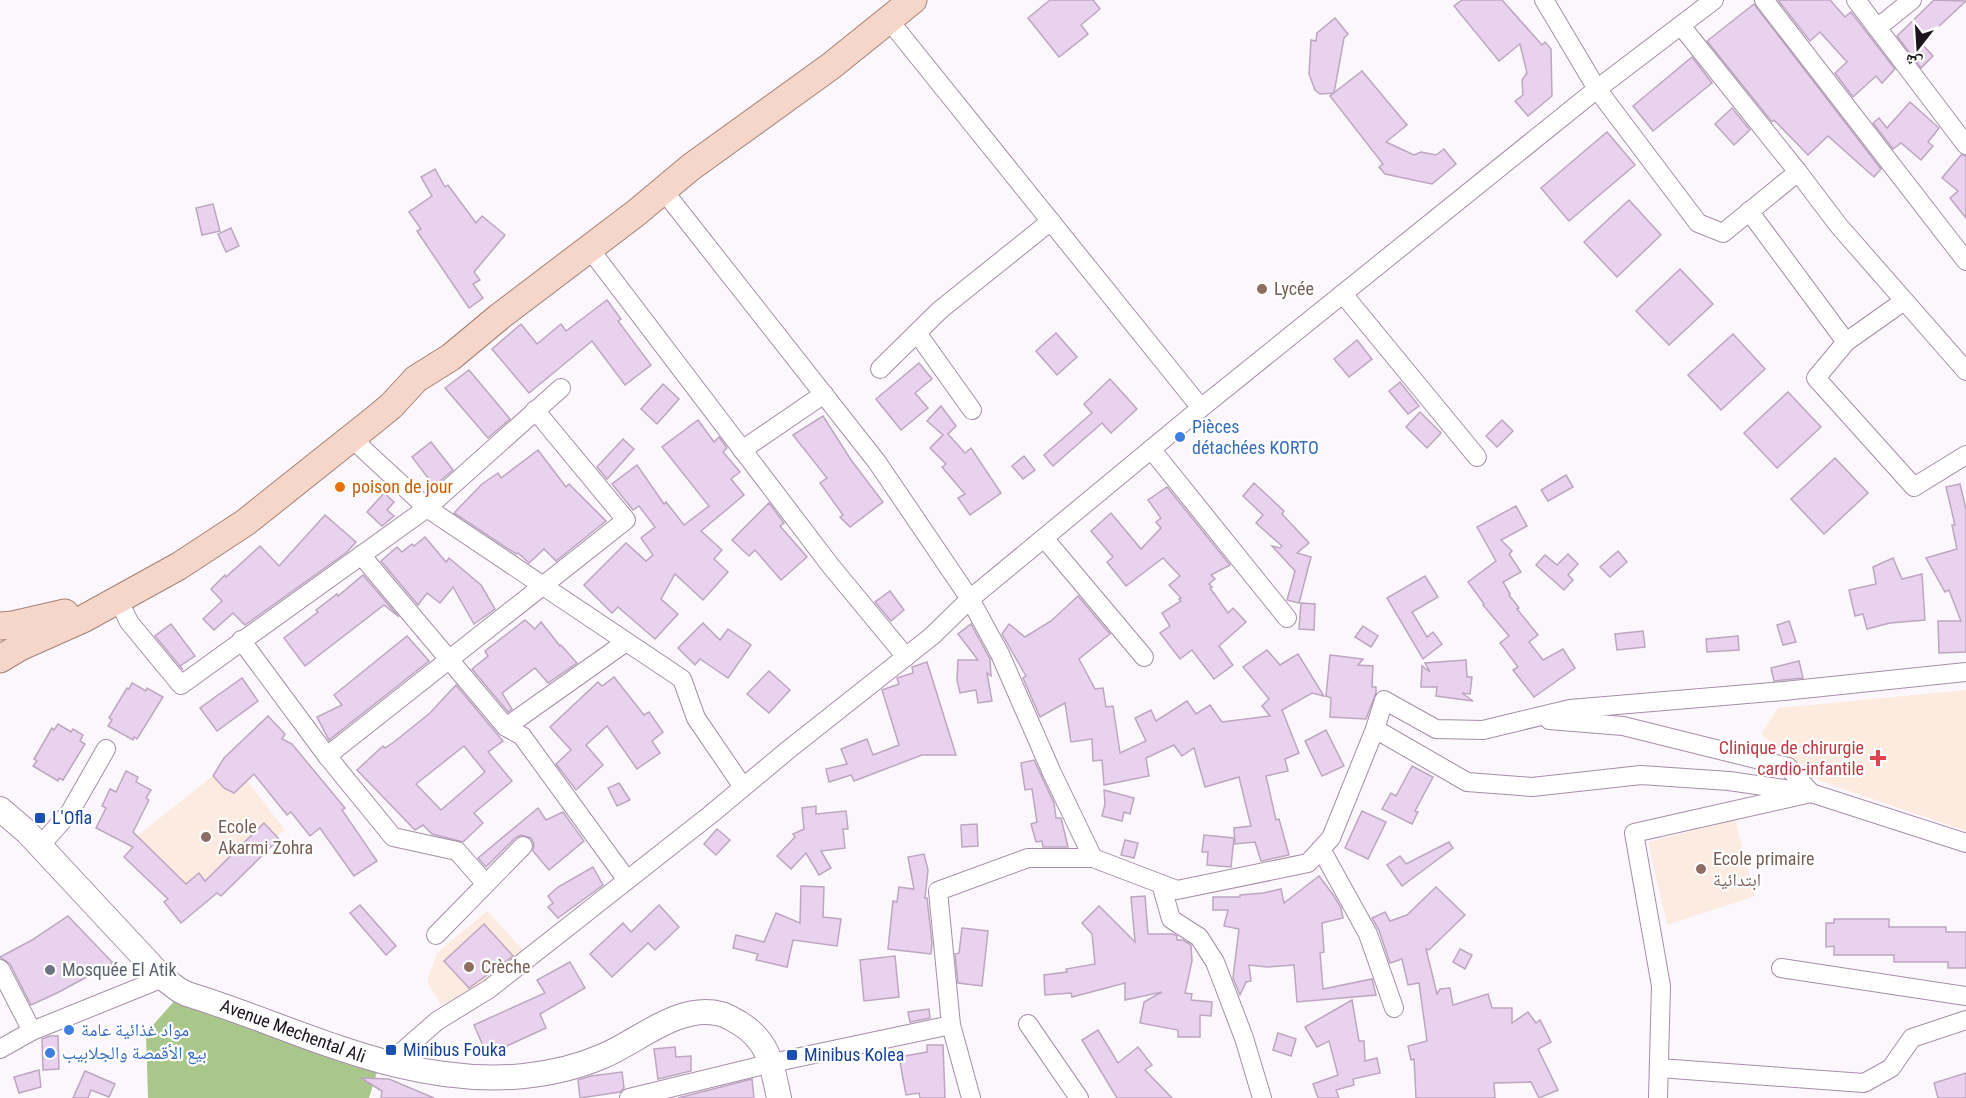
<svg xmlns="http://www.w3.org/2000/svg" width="1966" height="1098" font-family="'Roboto Condensed','Noto Naskh Arabic',sans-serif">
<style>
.education{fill:#fcebe0}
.medical{fill:#fdebe0}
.forest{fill:#a9c68b}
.building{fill:#e9d2ed;stroke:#bda6c0;stroke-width:1.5;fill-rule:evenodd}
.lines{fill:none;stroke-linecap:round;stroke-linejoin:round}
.minor-casing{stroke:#a48ea7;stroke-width:20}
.secondary-casing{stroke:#a48ea7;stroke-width:26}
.primary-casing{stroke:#a58074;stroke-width:29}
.minor{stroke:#fff;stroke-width:18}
.secondary{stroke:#fff;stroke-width:24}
.primary{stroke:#f6d6c8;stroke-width:27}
.education-dot{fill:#8d6e63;stroke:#fff;stroke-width:2}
.shop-dot{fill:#3f7fe0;stroke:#fff;stroke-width:2}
.food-dot{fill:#e8710a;stroke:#fff;stroke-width:2}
.health-dot{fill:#e0444e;stroke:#fff;stroke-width:2}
.transit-dot{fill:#1a4fb4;stroke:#fff;stroke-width:2}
.worship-dot{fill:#6b7280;stroke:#fff;stroke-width:2}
.labels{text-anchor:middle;stroke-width:4.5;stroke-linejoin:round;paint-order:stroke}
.education-label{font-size:18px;fill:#785e54;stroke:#fff;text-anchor:start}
.shop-label{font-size:18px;fill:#366cbe;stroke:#fff;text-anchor:start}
.food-label{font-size:18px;fill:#c56008;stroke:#fff;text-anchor:start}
.health-label{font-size:18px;fill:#be3a42;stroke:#fff;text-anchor:end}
.transit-label{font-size:18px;fill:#164399;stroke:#fff;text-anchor:start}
.worship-label{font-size:18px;fill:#5b616d;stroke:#fff;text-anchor:start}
.street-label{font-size:18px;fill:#1b131d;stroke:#fff}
</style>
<rect width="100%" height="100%" fill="#fcf7fc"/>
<g class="education">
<polygon points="232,761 285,830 184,912 127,844"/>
<polygon points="1735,820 1755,896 1667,925 1648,842"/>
<polygon points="487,911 525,952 473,992 441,1005 427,981 437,953"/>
</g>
<polygon class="medical" points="1966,690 1966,831 1820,781 1761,734 1778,708"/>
<polygon class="forest" points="177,998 377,1072 369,1098 148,1098 146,1033"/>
<g class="building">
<polygon points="1050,0 1093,0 1100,9 1081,25 1088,34 1059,57 1028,18"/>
<polygon points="1462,0 1502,0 1542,45 1545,42 1551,49 1552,96 1528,116 1515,101 1523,95 1522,80 1527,73 1520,44 1499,61 1454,6"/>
<polygon points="1778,0 1830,0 1845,17 1851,12 1895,69 1882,83 1876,76 1853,97 1835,73 1847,62 1820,32 1810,41"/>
<polygon points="1934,0 1966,1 1921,43 1933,56 1921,68 1897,36"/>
<polygon points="1754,4 1881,169 1874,177 1828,136 1808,155 1774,120 1772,122 1707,41"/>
<polygon points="1335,18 1348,34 1344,38 1334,93 1320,94 1315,90 1309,74 1311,40 1316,41 1317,33"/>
<polygon points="1692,57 1712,83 1653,131 1633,106"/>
<polygon points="1362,71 1407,125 1386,142 1414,155 1421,152 1436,155 1444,149 1456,164 1432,184 1385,174 1379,167 1383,164 1330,96"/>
<polygon points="1910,102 1939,128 1928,142 1933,146 1921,160 1901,143 1893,149 1873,123 1879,118 1887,128"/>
<polygon points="1732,108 1750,130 1734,145 1715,124"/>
<polygon points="1607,132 1635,165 1569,221 1541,188"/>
<polygon points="1961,155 1966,156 1966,218 1950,198 1958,191 1942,178"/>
<polygon points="435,169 445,187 448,185 476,223 482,216 505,235 474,272 480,280 473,284 483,298 469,308 417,231 421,229 409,212 432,196 421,177"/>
<polygon points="1629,200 1661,235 1617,277 1584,242"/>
<polygon points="213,204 220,231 202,235 196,208"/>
<polygon points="231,228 239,246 226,252 218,234"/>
<polygon points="1680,269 1713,304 1669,345 1636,311"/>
<polygon points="607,300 621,319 618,321 651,365 625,385 592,341 529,393 492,349 521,324 537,344 561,324 566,331"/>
<polygon points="1056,333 1077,357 1057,375 1036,351"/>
<polygon points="1733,334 1765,369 1721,410 1688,375"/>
<polygon points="1357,340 1372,359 1349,377 1334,359"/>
<polygon points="919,363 932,379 915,393 928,408 901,430 876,399"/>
<polygon points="469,370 510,419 488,438 445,388"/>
<polygon points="1110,379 1137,409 1111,433 1102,423 1053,466 1044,455 1092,413 1084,404"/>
<polygon points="1400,382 1419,406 1408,414 1389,391"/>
<polygon points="663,384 679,399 657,424 641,409"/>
<polygon points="1788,392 1821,427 1777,468 1744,433"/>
<polygon points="941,406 956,426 948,434 965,453 971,448 1001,493 970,515 958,498 965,494 942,467 946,464 930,448 943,435 927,421"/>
<polygon points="1420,412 1441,433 1427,448 1406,427"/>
<polygon points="823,416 851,460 883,502 850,527 840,517 843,515 820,483 827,478 793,435"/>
<polygon points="698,420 714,442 719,437 727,448 723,452 740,472 731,479 744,495 701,531 722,550 714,559 728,572 703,600 675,574 661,599 678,614 655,639 618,607 612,613 584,585 626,543 646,561 653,555 641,538 655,527 639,506 633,510 612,484 637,465 664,504 666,502 684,525 709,506 662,447"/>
<polygon points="1502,420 1513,431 1497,447 1486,436"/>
<polygon points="623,439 634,449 607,479 597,467"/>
<polygon points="431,442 453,470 434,486 412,457"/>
<polygon points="538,450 566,487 569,484 606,521 556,561 544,549 529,563 518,553 516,554 454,513 482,484 498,473 501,478"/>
<polygon points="1024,456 1035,470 1023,479 1012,466"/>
<polygon points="1835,458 1868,493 1824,534 1791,499"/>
<polygon points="1566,475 1573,487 1548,501 1541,490"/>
<polygon points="1254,483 1284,511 1282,514 1309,543 1297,553 1311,557 1299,603 1287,600 1295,571 1272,546 1280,548 1282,546 1256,523 1263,515 1243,496"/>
<polygon points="1960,484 1966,509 1966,652 1939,653 1938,621 1961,621 1949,590 1945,592 1926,558 1957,549 1952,525 1955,525 1946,487"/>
<polygon points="1167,487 1230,565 1211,575 1215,579 1209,584 1212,587 1210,588 1228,613 1233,608 1246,622 1219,646 1233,665 1214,679 1192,650 1180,659 1160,633 1170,626 1162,613 1181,601 1179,599 1181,598 1169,585 1180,576 1163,558 1126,586 1107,562 1113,557 1091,531 1111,513 1141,549 1161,528 1156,522 1161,518 1148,500"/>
<polygon points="384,493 394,502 387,510 394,516 382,526 367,512"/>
<polygon points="769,503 784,523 780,526 807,557 781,580 755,550 749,556 732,540"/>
<polygon points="1516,506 1527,526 1501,540 1512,551 1509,554 1521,572 1503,582 1510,594 1509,595 1519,608 1517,609 1538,635 1529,642 1543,660 1563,649 1575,668 1534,697 1513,670 1518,667 1500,643 1509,636 1483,605 1484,604 1468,582 1496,561 1477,527"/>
<polygon points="325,515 356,542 347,552 245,625 233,613 214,630 203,619 222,601 211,589 225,575 226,577 260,546 279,566"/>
<polygon points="425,537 446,562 449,558 481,585 495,609 474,624 453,587 440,603 427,593 418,605 381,561 397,547 402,552 412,544 414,546"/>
<polygon points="1618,551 1627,562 1610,577 1600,567"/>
<polygon points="1568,554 1578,564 1568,575 1573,580 1564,590 1536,565 1545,555 1557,565"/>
<polygon points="1893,558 1902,579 1922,574 1925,620 1890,623 1867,629 1863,614 1855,616 1849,590 1876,584 1873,567"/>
<polygon points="363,575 399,617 384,605 305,666 284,638 318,612 316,610 337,594 338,596"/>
<polygon points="1425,576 1438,597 1412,612 1427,637 1433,632 1442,644 1423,659 1387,598"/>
<polygon points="890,591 904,610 891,621 875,602"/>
<polygon points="1078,596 1110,634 1079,659 1095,689 1103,688 1106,707 1113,706 1120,753 1146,741 1135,718 1151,710 1156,721 1187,701 1196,714 1210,705 1222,722 1270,716 1262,706 1269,699 1243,667 1267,650 1280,665 1298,654 1324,696 1312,693 1282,710 1299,753 1285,759 1288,771 1266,776 1276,820 1279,819 1289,855 1261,861 1255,842 1235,844 1234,828 1251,826 1239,777 1205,787 1194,748 1182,756 1174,745 1146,758 1149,776 1104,785 1102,760 1093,761 1092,739 1071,742 1065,703 1040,717 1023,678 1026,676 1002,634 1009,624 1025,637 1051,621"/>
<polygon points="1301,603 1315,604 1314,630 1299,629"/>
<polygon points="525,620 535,629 541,622 560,646 561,645 577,663 548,683 535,668 502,693 512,709 508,712 472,669 488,656 485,651"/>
<polygon points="1789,621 1796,642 1783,645 1777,625"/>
<polygon points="703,623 720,640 728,629 751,645 728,678 700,659 695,665 678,648"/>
<polygon points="171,624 195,656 180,666 183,670 155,636"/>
<polygon points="971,624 990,659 991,676 987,673 992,701 978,703 976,690 960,693 957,680 958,660 978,660 958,634"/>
<polygon points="1363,626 1378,636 1371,647 1355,637"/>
<polygon points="1643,631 1645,647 1617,650 1615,634"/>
<polygon points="407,636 429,661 329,740 317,717 342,705 334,695"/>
<polygon points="1738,636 1739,650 1707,652 1706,639"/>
<polygon points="1330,655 1363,659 1358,665 1373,666 1372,687 1376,687 1376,693 1366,719 1330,717 1331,698 1326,696"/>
<polygon points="1466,660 1467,677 1472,677 1470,694 1462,693 1473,701 1436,696 1437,687 1421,687 1422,666 1430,672 1425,663"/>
<polygon points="1799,661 1803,678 1774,681 1771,668"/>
<polygon points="927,662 956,755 922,755 854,781 851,775 829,782 826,769 847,764 841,749 867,739 873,755 899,745 882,690 899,684 897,678 913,673 912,667"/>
<polygon points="769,671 790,690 769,713 747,694"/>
<polygon points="614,677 644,715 649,712 663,732 652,741 660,753 637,769 607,726 586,745 603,765 576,790 556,764 571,750 550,727 598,682 602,686"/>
<polygon points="242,678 258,701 217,731 200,708"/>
<polygon points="132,683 146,691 147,688 163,697 137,739 134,737 133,740 108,726 112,720 109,718 127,688 129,689"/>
<path d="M456,685L503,741L488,752L512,781L474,813L483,823L463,842L432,834L423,825L415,830L357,770L383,746L385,748L394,742L430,713ZM464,746L485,772L441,810L416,784Z"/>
<polygon points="268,716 285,734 282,739 292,744 301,755 345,808 342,810 377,861 354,876 320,828 310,836 291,812 287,815 254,774 234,793 224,788 213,776 224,758"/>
<polygon points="58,724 71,732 73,729 83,735 80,741 85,744 63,780 59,778 58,781 33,766 37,761 34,759 52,728 54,730"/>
<polygon points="1326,730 1344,766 1322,776 1305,741"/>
<polygon points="1034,760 1054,803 1056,818 1061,818 1068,847 1043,847 1042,841 1036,842 1031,824 1037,822 1032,789 1025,790 1021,763"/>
<polygon points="1412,766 1433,777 1415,811 1418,812 1412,824 1382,809 1391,793 1396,796"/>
<polygon points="126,771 138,777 136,782 151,790 146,798 149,800 133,832 186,884 199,873 205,881 264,823 279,839 221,896 217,893 181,923 164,902 168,899 124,857 133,847 96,828 106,808 102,806 110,789 116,792"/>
<polygon points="619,783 630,800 617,806 608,788"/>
<polygon points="1104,790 1134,798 1130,814 1124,812 1122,821 1102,816 1105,804"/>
<polygon points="816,806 816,814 846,811 848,829 843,829 845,848 821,851 831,868 819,875 806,853 791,869 777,856 795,837 793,834 804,829 802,808"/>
<polygon points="538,808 546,820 563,812 584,841 549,870 533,851 534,844 531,838 521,835 515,838 486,867 478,858"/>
<polygon points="1362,811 1386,822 1368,859 1345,848"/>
<polygon points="977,824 978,846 962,847 961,825"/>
<polygon points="717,829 730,840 716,855 704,844"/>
<polygon points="1204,835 1234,838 1231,867 1207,865 1208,852 1202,852"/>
<polygon points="1125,840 1138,843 1134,858 1121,855"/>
<polygon points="1449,842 1453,848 1402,886 1387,865 1400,856 1406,864"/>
<polygon points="924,854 928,870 925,898 927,898 932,943 931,954 888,949 893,901 897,902 899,887 914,889 908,857"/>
<polygon points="593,867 603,885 558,918 548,907 553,903 548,896 558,887"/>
<polygon points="1319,876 1334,896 1341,908 1343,918 1322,923 1324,952 1320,953 1323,989 1372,979 1376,995 1297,1002 1294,965 1267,967 1249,965 1251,981 1246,982 1240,995 1233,978 1239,929 1224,926 1228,910 1213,910 1213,897 1240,897 1240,895 1263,893 1281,889 1284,903"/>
<polygon points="801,886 824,887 823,917 841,919 837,946 793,940 787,967 756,960 758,954 733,948 736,935 764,942 776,913 800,923"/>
<polygon points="1436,887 1465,915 1429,950 1426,949 1437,994 1440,989 1450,988 1453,1005 1488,994 1492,1008 1512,1008 1512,1023 1528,1012 1536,1023 1540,1020 1551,1042 1538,1049 1558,1090 1539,1098 1531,1082 1494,1083 1495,1098 1416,1098 1414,1059 1411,1060 1408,1046 1427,1041 1419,983 1408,985 1402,959 1390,963 1379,930 1372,918 1385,912 1390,921 1407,915"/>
<polygon points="1145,896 1148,934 1173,934 1177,936 1177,940 1183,940 1191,945 1192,961 1185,993 1192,994 1191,1000 1212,1002 1211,1016 1200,1015 1200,1037 1178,1037 1178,1030 1140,1023 1144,1002 1162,992 1125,1000 1125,983 1072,997 1071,993 1045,995 1044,975 1067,972 1066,969 1095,964 1092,934 1082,923 1099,906 1135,942 1131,897"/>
<polygon points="360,905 396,946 386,955 350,913"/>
<polygon points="659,905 679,927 655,950 648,943 612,977 590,954 623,923 631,932"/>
<polygon points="68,916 113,963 57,993 31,1005 10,964 0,957 32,940"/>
<polygon points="1834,919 1889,919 1889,927 1946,927 1946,932 1966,932 1966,968 1948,968 1948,962 1894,962 1894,955 1834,955 1834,946 1826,947 1826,923 1834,923"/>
<polygon points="484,924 513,956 469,988 444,961"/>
<polygon points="962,928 988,931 982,986 958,983 955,954 959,953"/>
<polygon points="1460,949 1472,955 1465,969 1453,962"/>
<polygon points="895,956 899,997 864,1001 860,960"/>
<polygon points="570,962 585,988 540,1014 546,1028 487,1055 474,1025 545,993 537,980"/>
<polygon points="1352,1000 1359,1041 1364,1041 1365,1061 1377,1058 1380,1073 1353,1079 1354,1085 1336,1090 1339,1098 1318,1098 1313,1084 1338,1075 1329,1041 1317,1047 1305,1027"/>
<polygon points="929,1009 930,1018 910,1022 908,1012"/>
<polygon points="1098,1030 1118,1063 1138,1047 1152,1065 1145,1070 1172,1098 1117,1098 1082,1040"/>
<polygon points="1278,1033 1296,1039 1291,1056 1273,1050"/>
<polygon points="50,1036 58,1036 59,1069 43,1070 42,1039"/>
<polygon points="927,1045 943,1045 945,1098 920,1098 919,1093 906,1095 899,1057 927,1052"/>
<polygon points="675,1047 676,1057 691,1056 691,1071 658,1079 654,1049"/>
<polygon points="39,1070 41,1087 19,1093 14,1077"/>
<polygon points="85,1071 115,1084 109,1097 91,1090 88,1098 73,1098"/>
<polygon points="622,1072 624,1088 620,1092 580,1098 578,1080 591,1076"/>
<polygon points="1966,1073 1966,1098 1938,1098 1934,1083"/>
<polygon points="361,1078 389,1079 434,1098 381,1098 382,1091"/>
<polygon points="752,1079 754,1098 678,1098"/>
</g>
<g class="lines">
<defs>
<g id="minor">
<polyline points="1544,0 1597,89 1698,223 1723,233 1798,172"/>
<polyline points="1764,0 1966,261"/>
<polyline points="1856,0 1966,145"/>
<polyline points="888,19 1201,408"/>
<polyline points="1682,27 1798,172 1839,226 1966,371"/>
<polyline points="1877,28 1912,0"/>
<polyline points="663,190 877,462 970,599 1000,654 1052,773 1093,858"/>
<polyline points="1749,211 1846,342 1816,378 1914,487 1966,455"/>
<polyline points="589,248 830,565 906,657"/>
<polyline points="1343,294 1477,457"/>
<polyline points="917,333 972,410"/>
<polyline points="1846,342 1904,301"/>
<polyline points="880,369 940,310 1051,221"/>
<polyline points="354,435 362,448 427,508 682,679 696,718 743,787"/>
<polyline points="1151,449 1287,618"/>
<polyline points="742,450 824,394"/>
<polyline points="1044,538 1144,657"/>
<polyline points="361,555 506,727 522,736 627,880"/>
<polyline points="118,599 129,622 181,685 427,508 561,388"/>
<polyline points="241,640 327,756 393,837 457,851 485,883"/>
<polyline points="1549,720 1623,726 1788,767 1811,793 1966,843"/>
<polyline points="506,727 626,642"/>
<polyline points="1375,729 1467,782 1532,787 1641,775 1729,781 1811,793 1634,833 1661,986 1658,1098"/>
<polyline points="327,756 626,520 535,410"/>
<polyline points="40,846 70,812 106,749"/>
<polyline points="1321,849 1368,934 1394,1008"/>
<polyline points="1161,884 1171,919 1199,937 1215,962 1244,1038 1262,1098"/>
<polyline points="436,935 523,846"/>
<polyline points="1781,968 1966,996"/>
<polyline points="0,969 32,1031"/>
<polyline points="1028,1024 1079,1098"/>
<polyline points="0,1049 32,1031 163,978"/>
<polyline points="388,1064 437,1021 489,989 710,815 788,750 932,636 970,599 1201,408 1597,89 1714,0"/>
<polyline points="1659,1068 1864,1083 1891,1068 1912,1038 1966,1020"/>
<polyline points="629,1098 772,1063 951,1025"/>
<polyline points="971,1098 951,1025 938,891 1028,858 1093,858 1177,890 1308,863 1331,838 1375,729 1384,700 1436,729 1483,730 1570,709 1784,691 1966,672"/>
</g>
<path id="secondary" d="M0,809L27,832L163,978L179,990L187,994C298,1028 404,1088 524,1076C552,1073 578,1067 603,1056C639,1041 679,1003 721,1014C728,1016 734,1020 741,1024C770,1043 772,1066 779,1098"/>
<g id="primary">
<polyline points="0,626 13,625 65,613"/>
<polyline points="0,659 20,647 83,619 179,566 246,522 374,420 391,406 416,379 451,357 499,317 636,213 691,167 831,66 913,0"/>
</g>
</defs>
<use href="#minor" class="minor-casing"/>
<use href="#secondary" class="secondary-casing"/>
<use href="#primary" class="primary-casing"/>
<use href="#minor" class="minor"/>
<use href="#secondary" class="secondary"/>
<use href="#primary" class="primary"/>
</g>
<g class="education-dot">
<circle cx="1262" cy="289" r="6"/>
<circle cx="206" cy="837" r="6"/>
<circle cx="1701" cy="869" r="6"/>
<circle cx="469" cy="967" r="6"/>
</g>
<g class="shop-dot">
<circle cx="1180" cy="437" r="6"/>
<circle cx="69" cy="1030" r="6"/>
<circle cx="50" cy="1053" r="6"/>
</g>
<circle class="food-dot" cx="340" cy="487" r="6"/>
<path class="health-dot" d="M1875 749h6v6h6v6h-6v6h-6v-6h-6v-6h6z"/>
<g class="transit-dot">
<rect x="34" y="812" width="12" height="12" rx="3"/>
<rect x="385" y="1044" width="12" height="12" rx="3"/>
<rect x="786" y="1049" width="12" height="12" rx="3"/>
</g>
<circle class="worship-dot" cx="50" cy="970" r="6"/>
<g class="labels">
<g class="education-label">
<text x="1274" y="295">Lycée</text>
<text x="218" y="833">Ecole<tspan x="218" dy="21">Akarmi Zohra</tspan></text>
<text x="1713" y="865">Ecole primaire<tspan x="1713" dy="21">ابتدائية</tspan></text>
<text x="481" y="973">Crèche</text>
</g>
<g class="shop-label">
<text x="1192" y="433">Pièces<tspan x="1192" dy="21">détachées KORTO</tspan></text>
<text x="81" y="1036">مواد غذائية عامة</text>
<text x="62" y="1059">بيع الأقمصة والجلابيب</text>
</g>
<g class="food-label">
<text x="352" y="493">poison de jour</text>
</g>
<g class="health-label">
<text x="1864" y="754">Clinique de chirurgie<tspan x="1864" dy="21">cardio-infantile</tspan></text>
</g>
<g class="transit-label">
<text x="52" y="824">L'Ofla</text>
<text x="403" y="1056">Minibus Fouka</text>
<text x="804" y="1061">Minibus Kolea</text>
</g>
<g class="worship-label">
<text x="62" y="976">Mosquée El Atik</text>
</g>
<g class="street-label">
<text transform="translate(293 1031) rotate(20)" y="6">Avenue Mechental Ali</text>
</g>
</g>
<g transform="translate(1918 48) rotate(197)" stroke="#ffffff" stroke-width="4.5" paint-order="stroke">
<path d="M0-4.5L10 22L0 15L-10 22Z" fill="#1b131d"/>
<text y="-9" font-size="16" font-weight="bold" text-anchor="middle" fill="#1b131d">ش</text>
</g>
</svg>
